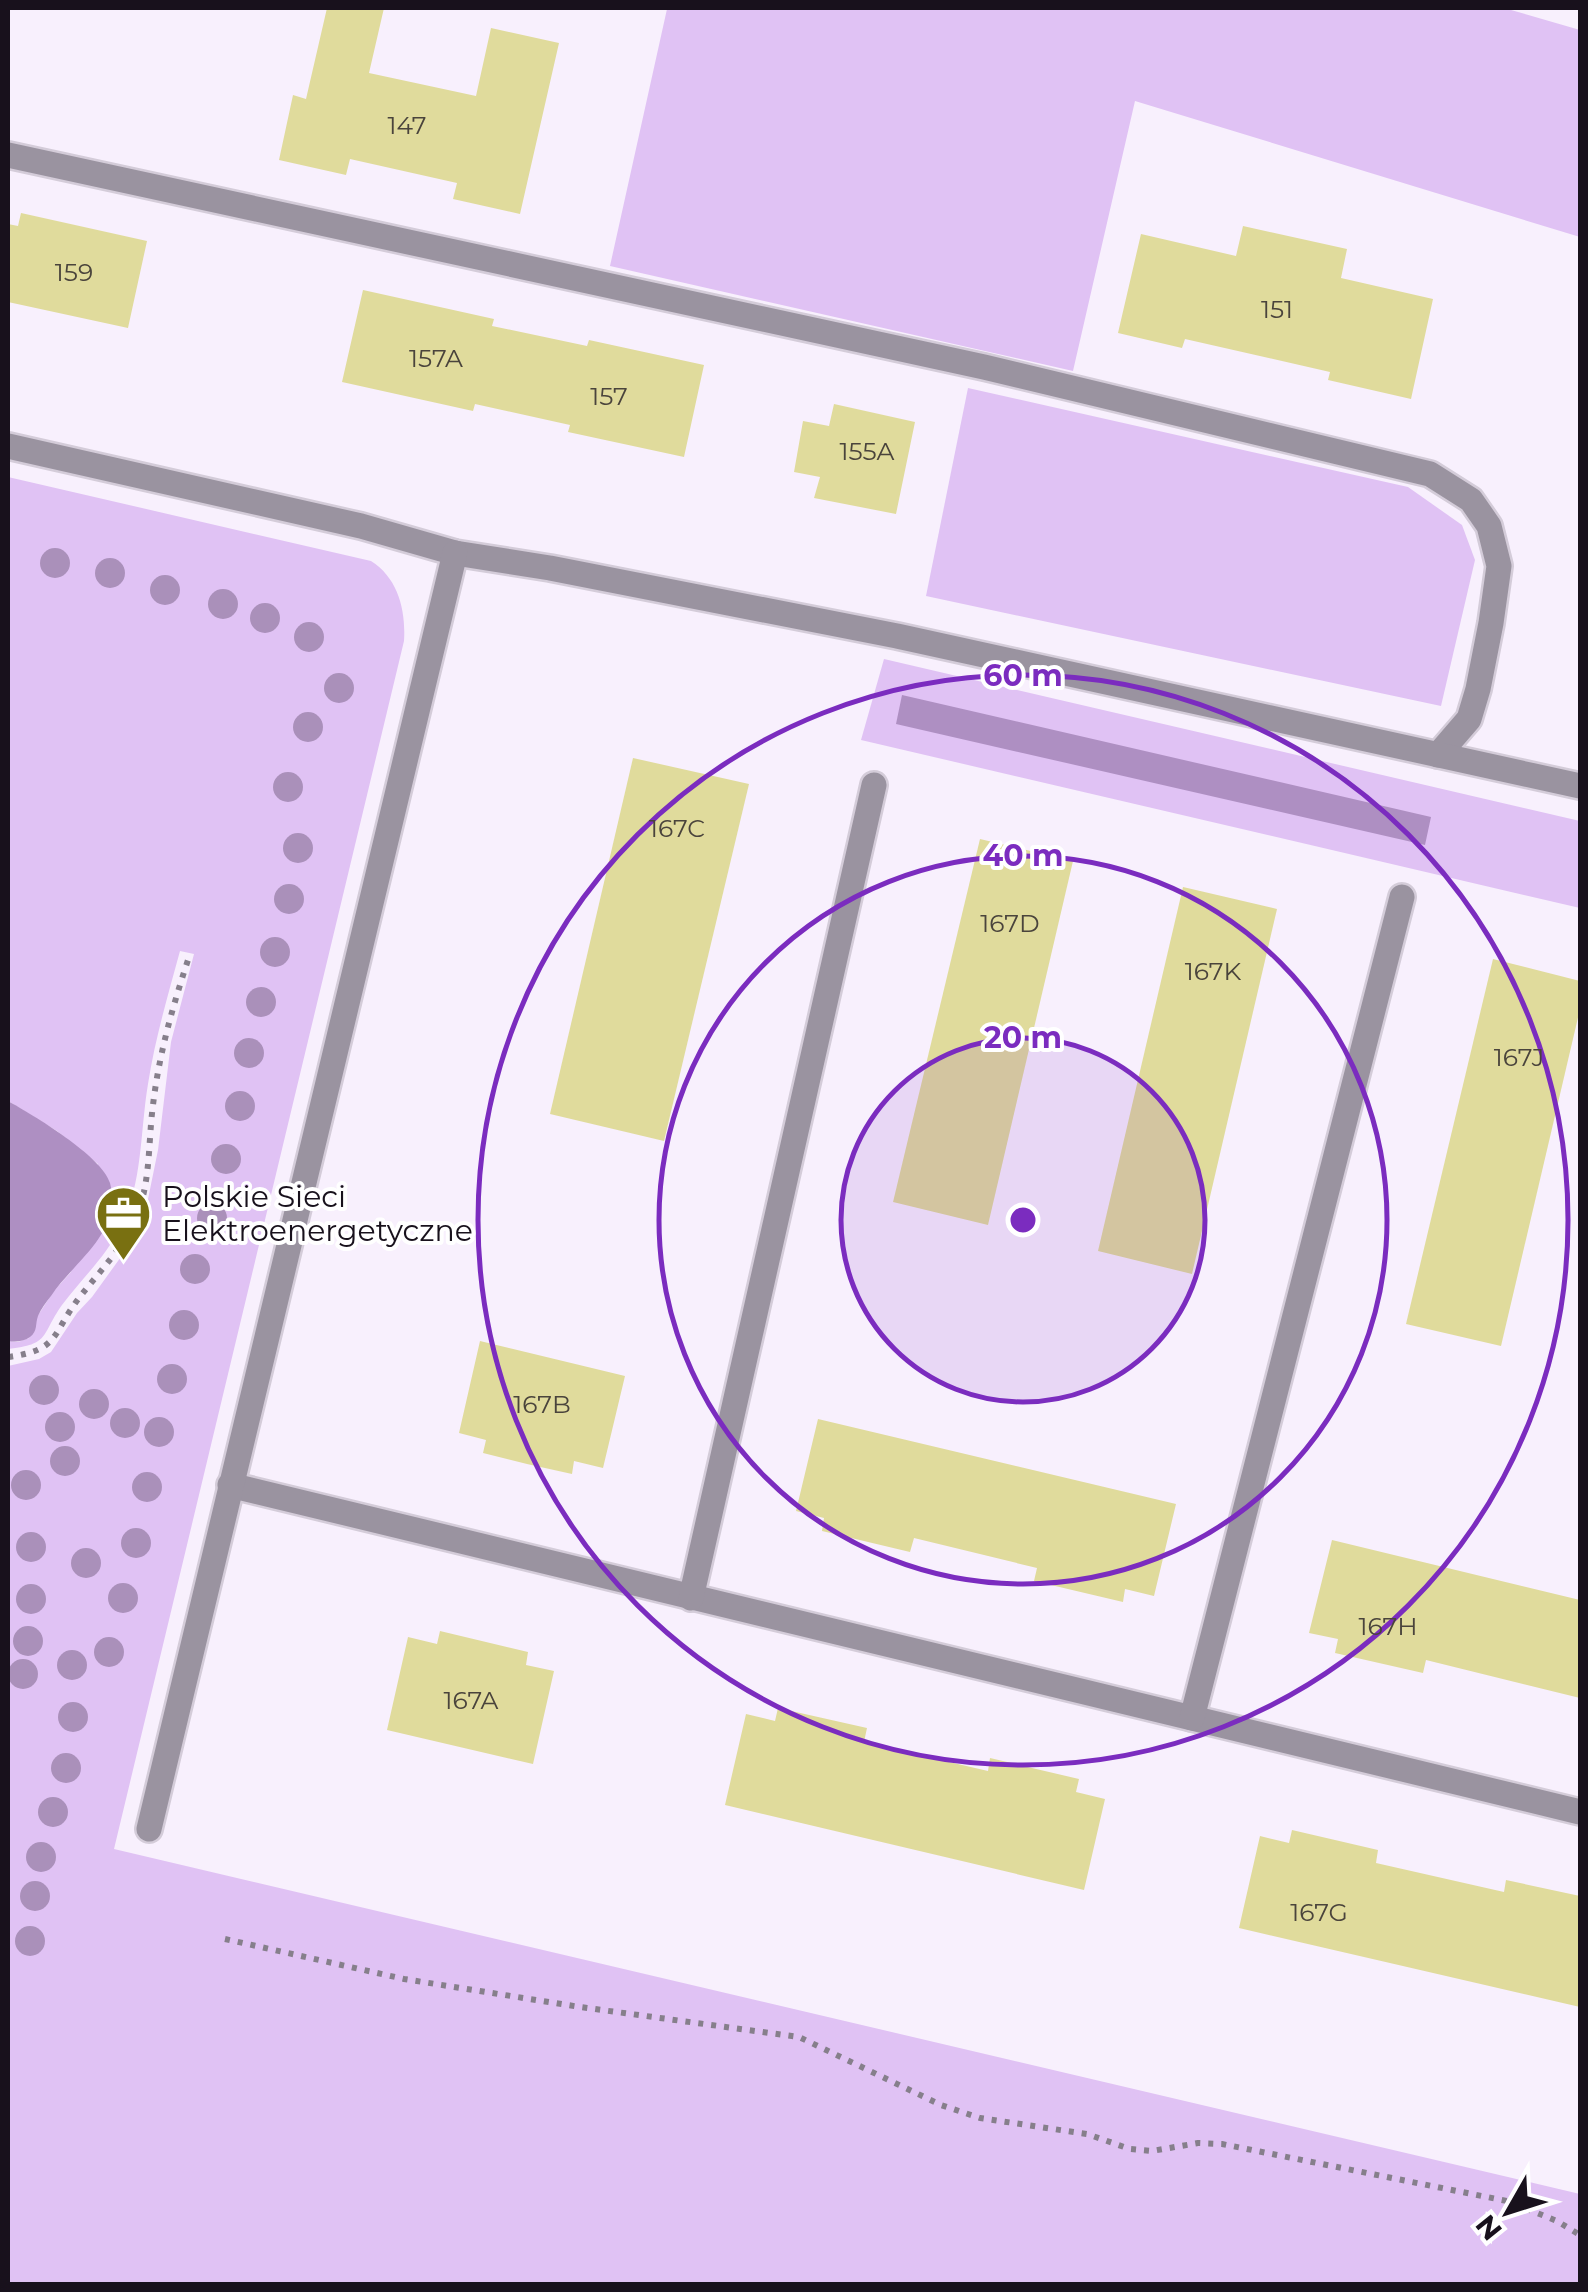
<svg xmlns="http://www.w3.org/2000/svg" width="1588" height="2292" font-family="Montserrat,sans-serif">
<style>
.green{fill:#e0c2f4}
.water{fill:#ae8fc2}
.building{fill:#e0db9c}
.lines{fill:none;stroke-linecap:round;stroke-linejoin:round}
.minor-casing{stroke:#d4ccd9;stroke-width:30}
.path{stroke:#867f8b;stroke-width:6;stroke-dasharray:5 8;stroke-linecap:butt}
.minor{stroke:#9a93a0;stroke-width:25}
.tree{fill:#aa90ba}
.ring{fill:none;stroke:#7b2cbf;stroke-width:5}
.labels{text-anchor:middle;stroke-width:8;stroke-linejoin:round;paint-order:stroke}
.number-label{font-size:25px;fill:#4a443c}
.poi-label{font-size:30px;fill:#18111c;stroke:#fff;text-anchor:start}
.centre{fill:#7b2cbf;stroke:#fff;stroke-width:5}
.ring-label{font-size:30px;text-anchor:middle;font-weight:bold;fill:#7b2cbf;stroke:#fff;stroke-width:8;stroke-linejoin:round;paint-order:stroke}
</style>
<rect width="100%" height="100%" fill="#f8f0fd"/>
<g class="green">
<polygon points="663,8 1504,8 1580,30 1580,237 1135,101 1073,371 610,266 667,9"/>
<polygon points="968,388 1408,487 1462,525 1475,560 1441,706 926,596"/>
<path d="M8,477L371,561C398,578 406,610 404,641L114,1849L1580,2194V2284H8V1366L39,1359L51,1352L77,1313L92,1297L131,1243L146,1209L158,1150L171,1042L194,954L180,951C168,995 155,1039 148,1084C140,1132 143,1182 121,1226C106,1257 82,1278 62,1305C40,1336 51,1344 8,1349V1341L18,1342L29,1338L37,1317L53,1292L71,1272L98,1164L57,1131L8,1101Z"/>
<polygon points="884,659 1580,821 1580,908 861,740"/>
</g>
<g class="water">
<polygon points="902,695 1431,817 1425,845 896,724"/>
<path d="M8,1101C33,1115 102,1156 110,1183C123,1233 74,1261 51,1296C46,1302 41,1309 38,1316C35,1324 38,1331 30,1337C23,1342 15,1342 8,1341Z"/>
</g>
<g class="building">
<polygon points="327,8 384,8 369,73 476,96 491,28 559,43 520,214 453,199 457,183 350,159 346,175 279,160 293,95 306,99"/>
<polygon points="21,213 147,241 128,328 8,302 8,224 18,226"/>
<polygon points="1243,226 1347,249 1341,278 1433,299 1411,399 1328,380 1330,372 1185,339 1182,348 1118,333 1141,234 1236,256"/>
<polygon points="363,290 494,319 492,326 587,346 589,340 704,365 684,457 568,432 570,425 475,404 473,411 342,382"/>
<polygon points="834,404 915,422 896,514 814,498 820,477 794,472 803,421 829,426"/>
<polygon points="633,758 749,784 664,1141 550,1114"/>
<polygon points="980,839 1073,861 988,1225 893,1202"/>
<polygon points="1183,887 1277,909 1192,1274 1098,1251"/>
<polygon points="1493,959 1580,981 1580,1009 1501,1346 1406,1324"/>
<polygon points="480,1341 625,1376 603,1468 574,1461 572,1474 527,1464 483,1453 486,1440 459,1433"/>
<polygon points="818,1419 1176,1504 1154,1596 1125,1589 1123,1602 1034,1581 1037,1568 914,1538 910,1552 822,1531 824,1518 796,1511"/>
<polygon points="1332,1540 1580,1600 1580,1698 1426,1660 1423,1673 1335,1653 1338,1639 1309,1633"/>
<polygon points="440,1631 528,1652 526,1665 554,1671 533,1764 387,1730 408,1637 437,1644"/>
<polygon points="778,1708 867,1728 864,1742 893,1749 988,1771 990,1758 1079,1779 1076,1792 1105,1799 1084,1890 725,1805 746,1714 775,1721"/>
<polygon points="1292,1830 1378,1850 1376,1863 1504,1892 1506,1880 1580,1896 1580,2007 1239,1928 1260,1836 1289,1843"/>
</g>
<g class="lines">
<defs>
<g id="minor">
<polyline points="8,155 984,367 1430,474 1471,500 1489,526 1499,566 1491,623 1478,689 1469,719 1438,755"/>
<polyline points="8,446 361,526 455,553 550,568 897,636 1580,786"/>
<polyline points="230,1485 1580,1812"/>
<polyline points="691,1598 874,785"/>
<polyline points="1192,1718 1402,897"/>
<polyline points="149,1829 455,553"/>
</g>
</defs>
<use href="#minor" class="minor-casing"/>
<g class="path">
<path d="M8,1357C60,1350 51,1335 79,1298C99,1272 123,1248 136,1218C151,1182 148,1142 153,1105C159,1054 173,1005 189,957"/>
<polyline points="225,1939 404,1979 580,2007 799,2037 941,2105 980,2118 1087,2134 1130,2149 1152,2151 1198,2143 1222,2144 1507,2201 1557,2221 1580,2235"/>
</g>
<use href="#minor" class="minor"/>
</g>
<g class="tree">
<circle cx="55" cy="563" r="15"/>
<circle cx="110" cy="573" r="15"/>
<circle cx="165" cy="590" r="15"/>
<circle cx="223" cy="604" r="15"/>
<circle cx="265" cy="618" r="15"/>
<circle cx="309" cy="637" r="15"/>
<circle cx="339" cy="688" r="15"/>
<circle cx="308" cy="727" r="15"/>
<circle cx="288" cy="787" r="15"/>
<circle cx="298" cy="848" r="15"/>
<circle cx="289" cy="899" r="15"/>
<circle cx="275" cy="952" r="15"/>
<circle cx="261" cy="1002" r="15"/>
<circle cx="249" cy="1053" r="15"/>
<circle cx="240" cy="1106" r="15"/>
<circle cx="226" cy="1159" r="15"/>
<circle cx="212" cy="1218" r="15"/>
<circle cx="195" cy="1269" r="15"/>
<circle cx="184" cy="1325" r="15"/>
<circle cx="172" cy="1379" r="15"/>
<circle cx="44" cy="1390" r="15"/>
<circle cx="94" cy="1404" r="15"/>
<circle cx="125" cy="1423" r="15"/>
<circle cx="60" cy="1427" r="15"/>
<circle cx="159" cy="1432" r="15"/>
<circle cx="65" cy="1461" r="15"/>
<circle cx="26" cy="1485" r="15"/>
<circle cx="147" cy="1487" r="15"/>
<circle cx="136" cy="1543" r="15"/>
<circle cx="31" cy="1547" r="15"/>
<circle cx="86" cy="1563" r="15"/>
<circle cx="123" cy="1598" r="15"/>
<circle cx="31" cy="1599" r="15"/>
<circle cx="28" cy="1641" r="15"/>
<circle cx="109" cy="1652" r="15"/>
<circle cx="72" cy="1665" r="15"/>
<circle cx="23" cy="1674" r="15"/>
<circle cx="73" cy="1717" r="15"/>
<circle cx="66" cy="1768" r="15"/>
<circle cx="53" cy="1812" r="15"/>
<circle cx="41" cy="1857" r="15"/>
<circle cx="35" cy="1896" r="15"/>
<circle cx="30" cy="1941" r="15"/>
</g>
<circle cx="1023" cy="1220" r="182" fill="#7b2cbf" fill-opacity=".12"/>
<g class="ring">
<circle cx="1023" cy="1220" r="182"/>
<circle cx="1023" cy="1220" r="364"/>
<circle cx="1023" cy="1220" r="545"/>
</g>
<defs>
<symbol id="office-pin" viewBox="-11 -11 22 30"><path d="M0 17L-7.5 6A9.5 9.5 0 1 1 7.5 6Z" fill="#797011" stroke="#fff"/><path d="M-6-3h4V-5.5h4V-3h4V5H-6ZM-1-4.5V-3h2v-1.5ZM-6 0V1H6V0Z" fill="#fff"/></symbol>
</defs>
<g fill-rule="evenodd">
<use href="#office-pin" x="92" y="1182" width="63" height="86"/>
</g>
<g class="labels">
<g class="number-label">
<text x="407" y="134">147</text>
<text x="74" y="281">159</text>
<text x="1277" y="318">151</text>
<text x="436" y="367">157A</text>
<text x="609" y="405">157</text>
<text x="867" y="460">155A</text>
<text x="677" y="837">167C</text>
<text x="1010" y="932">167D</text>
<text x="1213" y="980">167K</text>
<text x="1519" y="1066">167J</text>
<text x="542" y="1413">167B</text>
<text x="1388" y="1635">167H</text>
<text x="471" y="1709">167A</text>
<text x="1319" y="1921">167G</text>
</g>
<g class="poi-label">
<text x="162" y="1207">Polskie Sieci<tspan x="162" dy="34">Elektroenergetyczne</tspan></text>
</g>
</g>
<circle cx="1023" cy="1220" r="15" class="centre"/>
<g class="ring-label">
<text x="1023" y="686">60 m</text>
<text x="1023" y="866">40 m</text>
<text x="1023" y="1048">20 m</text>
</g>
<rect width="1588" height="2292" fill="none" stroke="#18111c" stroke-width="20"/>
<g transform="translate(1508 2212) rotate(231)" stroke="#ffffff" stroke-width="8" paint-order="stroke">
<path d="M0-8L18 38L0 25L-18 38Z" fill="#18111c"/>
<text y="-15" font-size="28" font-weight="bold" text-anchor="middle" fill="#18111c">N</text>
</g>
</svg>
